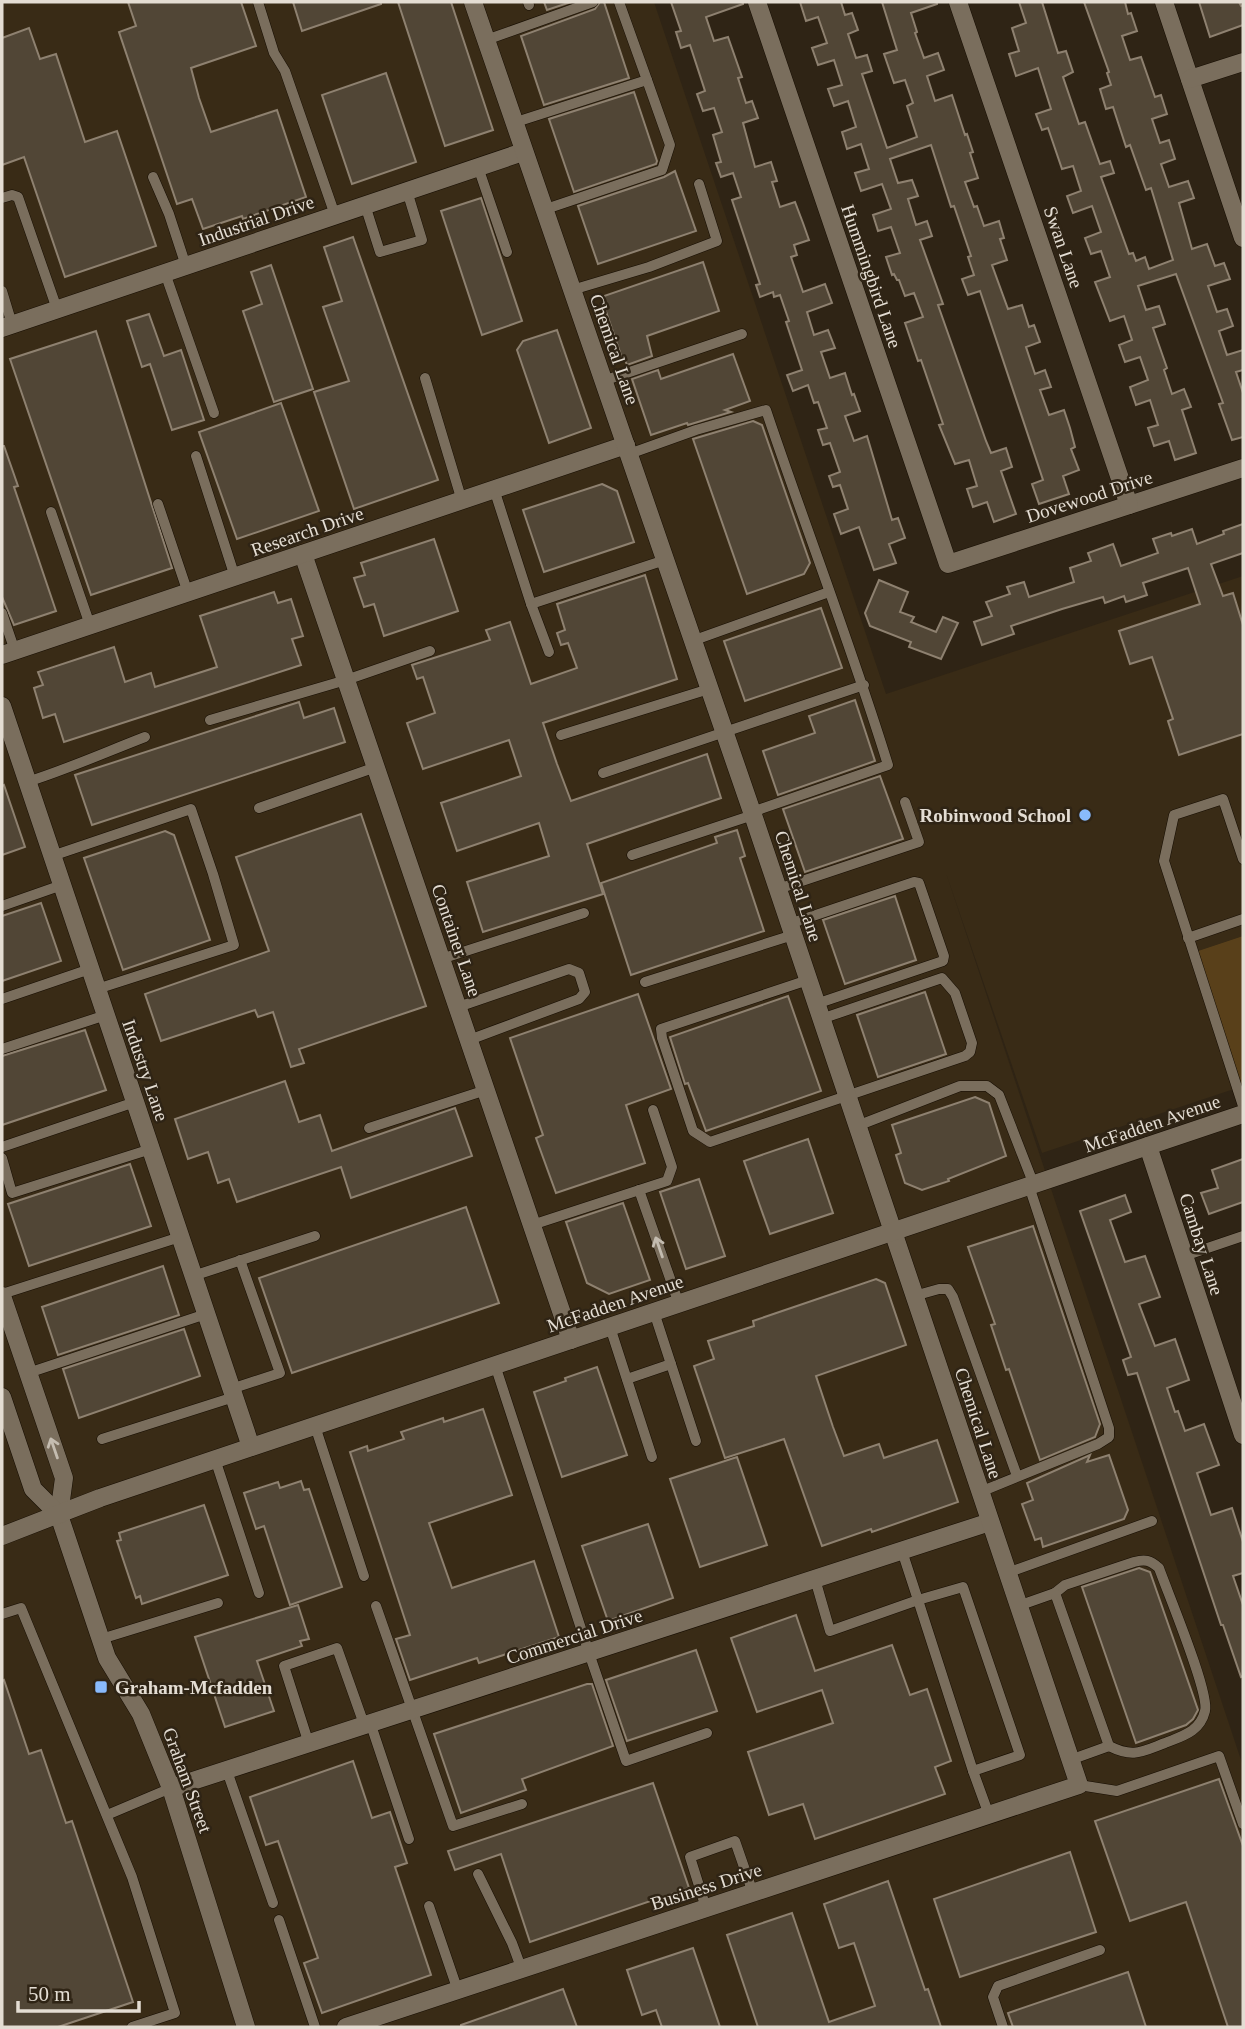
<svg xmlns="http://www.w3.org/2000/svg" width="1245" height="2029" font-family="'Times New Roman',serif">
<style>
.built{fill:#392b16}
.green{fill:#59401a}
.building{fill:#514636;stroke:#8e8170;stroke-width:2}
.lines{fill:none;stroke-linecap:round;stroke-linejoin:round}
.service-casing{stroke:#160d02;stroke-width:11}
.minor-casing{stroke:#160d02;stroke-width:19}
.tertiary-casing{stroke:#160d02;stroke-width:19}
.service{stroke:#7a6e5d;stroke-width:10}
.minor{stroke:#7a6e5d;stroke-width:18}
.tertiary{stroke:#7a6e5d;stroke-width:18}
.oneway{stroke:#c4bcb0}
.poi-dot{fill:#89bafc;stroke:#2f2415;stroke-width:2.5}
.labels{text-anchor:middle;stroke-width:5;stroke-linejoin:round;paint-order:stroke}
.street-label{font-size:19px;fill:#e4ddd3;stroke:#2f2415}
.poi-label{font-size:19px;font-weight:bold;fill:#e4ddd3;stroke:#2f2415;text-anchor:end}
</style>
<rect width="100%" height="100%" fill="#2f2415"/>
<polygon class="built" points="2,2 654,2 886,694 1243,576 1243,936 1195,952 1240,1087 1042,1153 946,873 1243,1766 1243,2027 2,2027"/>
<polygon class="green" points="1243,936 1243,1086 1240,1087 1195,952"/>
<g class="building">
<polygon points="128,2 241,2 256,46 191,68 199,98 211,132 277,110 306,197 243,219 242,216 203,229 192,199 177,204 119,32 136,26"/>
<polygon points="293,2 381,2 381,4 302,31"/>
<polygon points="398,2 451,2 493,130 445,146"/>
<polygon points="544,2 571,2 547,10"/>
<polygon points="600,2 604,2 629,78 544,105 521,36 595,9"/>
<polygon points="671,2 743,2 743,4 706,17 714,41 728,37 742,77 738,78 746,103 752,101 758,118 743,123 755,167 771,162 777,181 772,182 780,207 795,202 803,223 809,240 794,245 797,255 791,257 803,292 825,284 832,303 807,312 814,335 828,330 835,348 821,352 830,378 845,373 852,395 854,394 860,411 845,416 854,441 867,436 892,520 898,518 905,538 889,544 896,563 874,570 859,527 841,534 834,514 848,509 840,485 833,487 829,476 840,472 830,443 823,445 818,430 827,428 818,402 814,403 808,385 793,391 787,375 802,370 786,322 789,321 780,295 774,297 773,292 760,297 756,285 760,284 732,200 741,197 733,173 721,177 716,163 721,162 713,135 722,132 714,108 703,111 697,94 705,91 690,45 681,48 676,32 681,31"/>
<polygon points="800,2 841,2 845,15 852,13 858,30 848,34 856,58 867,55 872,71 862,74 887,148 917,137 907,106 913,103 905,80 894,83 884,54 897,50 882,2 937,2 937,4 911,13 917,32 915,33 924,58 938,53 944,70 927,76 935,101 952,95 965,135 967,134 973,152 970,153 978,178 965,182 974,207 977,206 984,226 999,221 1004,238 1000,239 1007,260 992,265 1008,309 1022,305 1029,327 1034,325 1040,342 1026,347 1035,374 1045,370 1051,387 1040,390 1049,415 1064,410 1070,428 1075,447 1071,449 1079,470 1063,476 1069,494 1039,504 1032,484 1043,480 980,291 968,295 962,279 974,275 968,257 971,256 954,206 951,207 931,145 890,159 898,183 912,180 918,196 908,199 916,225 927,221 932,236 920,240 943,304 938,305 986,441 991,453 1006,448 1012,467 1001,471 1016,514 994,522 987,502 973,507 967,489 977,486 969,460 955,464 939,425 943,424 921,360 918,361 905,323 923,317 914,293 905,296 899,280 897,280 894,274 892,275 886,257 900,253 891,227 878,231 873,215 891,209 882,184 861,191 855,173 869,169 861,144 847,149 842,132 856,127 848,101 834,106 828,89 842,85 834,60 818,65 812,48 827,43 818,17 806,21"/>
<polygon points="1019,2 1042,2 1058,53 1066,51 1073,72 1063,77 1079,124 1085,122 1100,164 1110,161 1114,173 1101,177 1129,254 1133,253 1136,261 1145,257 1149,269 1173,260 1151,188 1146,190 1130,145 1126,147 1113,107 1106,109 1100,89 1111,85 1107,73 1109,72 1084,2 1125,2 1128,14 1131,13 1137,31 1122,36 1130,60 1141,57 1155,97 1161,95 1167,114 1152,119 1160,143 1169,140 1175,159 1161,164 1169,187 1188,181 1194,198 1179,203 1192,249 1207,244 1215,266 1224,263 1230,279 1208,286 1217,312 1227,309 1233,326 1219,331 1227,355 1243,350 1243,370 1236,372 1243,393 1243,437 1232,440 1219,404 1223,403 1176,274 1138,286 1146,310 1159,306 1165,324 1153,328 1167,368 1164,370 1172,394 1184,389 1191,407 1182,410 1196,453 1175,460 1169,441 1154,446 1148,428 1158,425 1150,400 1136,405 1130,387 1148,380 1140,357 1125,362 1119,345 1132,340 1124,316 1110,321 1095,282 1110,277 1101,251 1091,254 1085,238 1101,232 1092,206 1073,213 1067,196 1081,191 1073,166 1062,169 1048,128 1042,130 1036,114 1051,109 1038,68 1016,76 1009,54 1019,51 1012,28 1026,23"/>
<polygon points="1199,2 1239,2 1241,6 1243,5 1243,25 1210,37"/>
<polygon points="29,28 40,59 56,54 85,142 117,131 156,246 65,277 24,157 2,165 2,38"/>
<polygon points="386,73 416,162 352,184 322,95"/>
<polygon points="634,92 657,161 656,164 574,192 549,119"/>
<polygon points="675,171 696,231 598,264 578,206 664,177"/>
<polygon points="481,198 522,321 482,335 441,211"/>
<polygon points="353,237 438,480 354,509 314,392 349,381 323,307 342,301 324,247"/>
<polygon points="703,262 719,311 647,336 652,356 627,365 624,357 622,358 601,297"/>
<polygon points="271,265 313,389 274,402 243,311 262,304 251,272"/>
<polygon points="149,314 164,356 181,350 204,420 172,430 150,364 142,367 127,321"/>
<polygon points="557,330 591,428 549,443 517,350 523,341"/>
<polygon points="96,331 172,568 91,595 10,359"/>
<polygon points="733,354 750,401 725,410 731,412 688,425 687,423 651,435 632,379 658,370 661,379"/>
<polygon points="281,403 319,511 237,539 199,432"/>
<polygon points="753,421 762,425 810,563 804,574 747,594 693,439"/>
<polygon points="2,446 4,446 18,486 14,487 56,611 14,625 2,597"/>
<polygon points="602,484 617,491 634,542 544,572 523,510"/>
<polygon points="1243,524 1243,553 1211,564 1223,596 1233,593 1243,625 1243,734 1179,755 1168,721 1173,719 1152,657 1130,664 1119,631 1200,604 1188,568 1143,583 1147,595 1126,602 1124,596 1105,603 1103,597 1062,609 1011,626 1014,634 982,645 974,622 992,616 986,602 1010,594 1007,587 1024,582 1029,597 1074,582 1070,568 1091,561 1088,553 1113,544 1121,566 1158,553 1153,539 1171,533 1172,536 1192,529 1197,544 1224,534 1223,531"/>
<polygon points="434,539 458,611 384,636 374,604 364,607 354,578 365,575 361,563"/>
<polygon points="645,575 677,679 543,723 557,764 571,801 707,754 721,798 587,844 603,894 483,932 467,882 549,856 539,823 457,851 441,803 521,776 509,740 423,769 407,723 435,713 423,677 417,679 412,665 490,640 486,630 510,622 531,684 577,668 568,643 561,645 557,633 565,630 557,604"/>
<polygon points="879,580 908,592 900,612 914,617 911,622 936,632 943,617 958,623 941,659 909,647 911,642 870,626 865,613"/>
<polygon points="274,592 278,603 291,599 303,636 292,639 301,665 64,742 55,714 43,718 34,688 43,685 38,672 114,647 125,682 151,673 155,687 217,667 200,616"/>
<polygon points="821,608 842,668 745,701 724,641"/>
<polygon points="855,700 875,761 778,795 763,751 815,733 809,716"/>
<polygon points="299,702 304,718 334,708 345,742 92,825 75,775"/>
<polygon points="880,776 903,839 805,872 783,809"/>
<polygon points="4,785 25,847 2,855 2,786"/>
<polygon points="361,814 426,1006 299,1049 304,1063 291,1067 273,1012 258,1017 255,1010 161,1041 145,994 269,951 236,857"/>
<polygon points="737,830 745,856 740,858 764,931 631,975 601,883 717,843 715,837"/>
<polygon points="165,831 174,835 210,940 123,970 84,858"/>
<polygon points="895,896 916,960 845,984 823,920"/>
<polygon points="41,903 61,961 2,981 2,916"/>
<polygon points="925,992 946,1054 878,1077 857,1015"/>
<polygon points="638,994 671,1089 626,1105 645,1163 556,1193 536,1138 543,1135 510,1038"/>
<polygon points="788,996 821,1091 706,1131 688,1083 685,1084 670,1037"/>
<polygon points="85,1030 106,1090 2,1125 2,1056"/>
<polygon points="285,1081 299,1122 320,1115 332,1151 455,1108 472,1156 351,1198 341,1167 237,1202 229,1179 218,1183 208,1152 188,1159 175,1119"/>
<polygon points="975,1097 989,1103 1006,1156 948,1179 949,1181 922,1190 905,1183 896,1155 901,1153 892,1125"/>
<polygon points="808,1139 833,1213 770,1234 744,1161"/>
<polygon points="1243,1159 1243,1202 1209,1214 1201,1193 1218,1188 1212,1170"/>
<polygon points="130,1164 151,1226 29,1266 8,1204"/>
<polygon points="699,1179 725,1256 686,1269 660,1192"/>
<polygon points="1125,1195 1131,1212 1110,1220 1125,1262 1145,1256 1160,1297 1139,1304 1155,1346 1175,1339 1189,1380 1167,1388 1175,1412 1178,1411 1185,1431 1204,1424 1219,1465 1197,1473 1211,1515 1232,1508 1243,1542 1243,1573 1233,1576 1243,1605 1243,1676 1241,1677 1223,1625 1221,1625 1137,1373 1128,1375 1123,1360 1131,1357 1080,1211"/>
<polygon points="623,1203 650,1280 609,1294 587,1283 566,1222"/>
<polygon points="466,1207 499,1303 292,1373 259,1278"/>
<polygon points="1033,1226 1100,1424 1095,1437 1040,1460 1009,1369 1006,1370 991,1325 995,1324 968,1247"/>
<polygon points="163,1266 179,1315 58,1355 42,1307"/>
<polygon points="876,1279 885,1283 906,1345 816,1376 833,1427 844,1456 879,1444 884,1458 937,1440 958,1502 872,1532 871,1529 822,1546 784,1439 725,1458 694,1366 714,1359 708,1341 754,1326 753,1321"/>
<polygon points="184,1329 200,1376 79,1418 63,1369"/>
<polygon points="597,1367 627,1455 562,1477 534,1392 566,1381 565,1378"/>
<polygon points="483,1409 512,1495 429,1523 452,1588 534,1561 559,1637 479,1663 477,1658 410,1680 396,1639 410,1635 350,1452 367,1446 368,1451 404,1439 401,1432 443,1418 444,1422"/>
<polygon points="1090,1455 1087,1462 1109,1455 1128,1510 1124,1519 1043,1547 1041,1538 1035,1540 1022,1504 1033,1500 1027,1483"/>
<polygon points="737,1457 767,1545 700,1567 670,1479"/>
<polygon points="301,1481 304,1490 309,1489 342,1587 290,1605 264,1526 256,1529 244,1493 278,1482 280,1488"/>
<polygon points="204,1505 228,1575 142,1604 140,1596 136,1598 117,1541 121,1540 119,1533"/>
<polygon points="648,1524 673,1598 608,1621 582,1546"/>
<polygon points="1139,1568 1150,1572 1198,1710 1193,1719 1186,1725 1136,1743 1082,1587"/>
<polygon points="298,1605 309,1639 300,1641 302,1646 257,1661 274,1711 225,1727 195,1637"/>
<polygon points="796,1615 815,1671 892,1645 910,1695 927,1689 951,1761 935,1767 945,1794 815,1839 803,1804 769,1815 748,1752 833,1723 822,1690 757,1712 731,1638"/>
<polygon points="696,1650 717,1711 627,1741 606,1680"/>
<polygon points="4,1680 29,1754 41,1750 66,1823 72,1821 133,2002 58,2027 2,2027 2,1681"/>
<polygon points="587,1684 592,1684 613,1746 522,1779 526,1790 461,1813 434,1734"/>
<polygon points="353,1761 372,1818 390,1812 407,1863 395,1867 431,1975 322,2013 304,1963 318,1958 278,1841 266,1845 250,1797"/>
<polygon points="1219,1779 1243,1846 1243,2027 1228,2027 1186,1902 1130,1921 1095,1821"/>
<polygon points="653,1783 689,1888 530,1942 501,1854 455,1870 448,1851"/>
<polygon points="1070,1852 1096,1932 960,1977 934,1899"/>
<polygon points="888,1881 925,1990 928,1989 941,2027 758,2027 727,1935 792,1913 829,2022 875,2006 854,1943 839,1948 824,1904"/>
<polygon points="693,1948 720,2027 662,2027 656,2010 642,2015 627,1970"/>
<polygon points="1128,1972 1146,2027 1013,2027 1008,2013"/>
<polygon points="563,1989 577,2027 461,2027 461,2025"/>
</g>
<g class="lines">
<defs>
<g id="service">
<polyline points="258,2 274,53 285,71 335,215"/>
<polyline points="528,2 529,5"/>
<polyline points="486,40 593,2"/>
<polyline points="513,123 647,80 619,2"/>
<polyline points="478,167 507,252"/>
<polyline points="153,177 169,214 186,266"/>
<polyline points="2,198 12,195 18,197 57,309"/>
<polyline points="365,205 380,252 422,240 407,191"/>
<polyline points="543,210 662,170 670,145 647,80"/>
<polyline points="165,273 214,413"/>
<polyline points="572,290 649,267 717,241 699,184"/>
<polyline points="2,291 12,324"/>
<polyline points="425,378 462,501"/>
<polyline points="603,381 742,334"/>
<path d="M629,454L696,430L766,410C806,529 851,645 888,765L752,812"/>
<polyline points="196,456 235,577"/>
<polyline points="494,489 531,604 665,560"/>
<polyline points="158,504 188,593"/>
<polyline points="51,512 90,625"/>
<polyline points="531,604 549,652"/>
<polyline points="2,613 15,651"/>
<polyline points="692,641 829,592"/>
<polyline points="210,720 346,680 430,651"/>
<polyline points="561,735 709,689"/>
<polyline points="603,773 864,685"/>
<path d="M27,782C68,769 106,752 145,737"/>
<polyline points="259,808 376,767"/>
<polyline points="632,855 753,815"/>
<polyline points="52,856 191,809 213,874 234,945 97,989"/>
<polyline points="1243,859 1223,799 1174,815 1164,861 1243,1106"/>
<polyline points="778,889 919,842 905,802"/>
<polyline points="2,906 62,885"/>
<polyline points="789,924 914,882 919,883 944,956 943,961 816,1004"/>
<polyline points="1188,938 1243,919"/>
<polyline points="441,959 584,913"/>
<polyline points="808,980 661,1029 662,1038 693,1131 710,1142 965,1056 970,1052 972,1043 955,993 942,978 821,1019"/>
<polyline points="645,982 793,935"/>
<polyline points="2,999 90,969"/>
<polyline points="458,1007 569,969 579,973 585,992 579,999 469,1040"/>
<polyline points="2,1049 106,1015"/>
<polyline points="857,1126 960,1086 987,1086 999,1095 1034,1185"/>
<polyline points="369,1128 486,1090"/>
<polyline points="2,1147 135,1102"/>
<polyline points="2,1158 12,1193 151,1149"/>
<polyline points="639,1190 679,1304"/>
<polyline points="532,1225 667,1181 672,1167 653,1110"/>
<polyline points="1184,1256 1243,1236"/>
<polyline points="193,1276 315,1236"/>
<polyline points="2,1294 180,1237"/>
<polyline points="914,1296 939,1289 948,1289 953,1297 1017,1476"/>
<polyline points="654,1312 696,1441"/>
<polyline points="610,1327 652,1457"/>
<polyline points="495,1365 589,1653 626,1761 707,1733"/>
<polyline points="28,1373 206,1314"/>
<polyline points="627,1379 671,1364"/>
<polyline points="231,1389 280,1373 240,1260"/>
<polyline points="315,1426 364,1576"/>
<polyline points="102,1439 234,1397"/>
<polyline points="215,1459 259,1593"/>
<polyline points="980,1492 1098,1444 1109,1437 1109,1428 1029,1186"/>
<polyline points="1007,1573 1152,1521"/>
<polyline points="815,1579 830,1631 918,1600 902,1551"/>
<polygon points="963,1587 1020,1755 973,1771 918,1600"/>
<path d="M1055,1593L1065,1585L1134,1562C1145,1559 1150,1560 1159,1568C1167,1591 1210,1693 1205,1711C1200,1732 1182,1736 1165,1743C1141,1752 1133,1758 1109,1746"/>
<polyline points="376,1606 453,1826 522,1804"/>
<polyline points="1018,1606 1055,1593 1109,1746 1070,1760"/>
<polyline points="2,1614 21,1608 132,1877 175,2013 132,2027"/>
<polyline points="101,1639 218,1603"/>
<polyline points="371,1725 409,1839"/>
<polyline points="309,1744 284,1666 337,1648 365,1727"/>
<polyline points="227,1771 273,1903"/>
<polyline points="973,1771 989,1815"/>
<polyline points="1079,1785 1117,1791 1219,1756 1243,1824"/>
<polyline points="107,1815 171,1788"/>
<polyline points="478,1874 512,1943 522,1970"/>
<polyline points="429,1906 458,1991"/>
<polyline points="706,1908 690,1857 735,1841 753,1893"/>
<polyline points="279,1920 315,2027"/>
<polyline points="1003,2027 993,1997 998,1986 1100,1950"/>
</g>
<g id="minor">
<polyline points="757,2 948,564 1243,468"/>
<polyline points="958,2 1129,505"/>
<polyline points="1164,2 1243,238"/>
<polyline points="1190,79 1243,62"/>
<polyline points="2,328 523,152"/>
<polyline points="303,554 571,1340"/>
<polyline points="2,655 626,445"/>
<polyline points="2,706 251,1447"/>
<polyline points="1148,1146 1243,1435"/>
<polyline points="171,1788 990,1522"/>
<polyline points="346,2027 1079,1785 752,812 473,2"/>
</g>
<g id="tertiary">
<polyline points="2,1296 64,1478 59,1515 107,1658 141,1714 171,1788 246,2027"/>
<polyline points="2,1397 33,1489 59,1515"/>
<polyline points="2,1536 100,1498 1243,1114"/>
</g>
</defs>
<use href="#service" class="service-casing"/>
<use href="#minor" class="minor-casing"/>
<use href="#tertiary" class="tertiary-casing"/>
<use href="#service" class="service"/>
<use href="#minor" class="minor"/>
<use href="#tertiary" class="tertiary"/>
</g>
<defs><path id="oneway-shaft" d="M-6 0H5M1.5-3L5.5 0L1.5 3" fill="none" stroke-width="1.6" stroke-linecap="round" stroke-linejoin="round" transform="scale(1.75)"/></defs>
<g class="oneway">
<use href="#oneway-shaft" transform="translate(659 1247) rotate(-109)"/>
<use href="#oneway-shaft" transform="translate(54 1448) rotate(-109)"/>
</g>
<g class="poi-dot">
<circle cx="1085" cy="815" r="7"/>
<rect x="94" y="1680" width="14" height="14" rx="3.5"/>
</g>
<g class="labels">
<g class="street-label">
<text transform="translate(256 220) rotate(-19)" y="7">Industrial Drive</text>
<text transform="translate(1064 247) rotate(71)" y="7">Swan Lane</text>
<text transform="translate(872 276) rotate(71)" y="7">Hummingbird Lane</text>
<text transform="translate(615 349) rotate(71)" y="7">Chemical Lane</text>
<text transform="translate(1089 496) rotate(-18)" y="7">Dovewood Drive</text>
<text transform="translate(307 531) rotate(-19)" y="7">Research Drive</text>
<text transform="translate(799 886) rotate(72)" y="7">Chemical Lane</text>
<text transform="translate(457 940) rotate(71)" y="7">Container Lane</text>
<text transform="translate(146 1070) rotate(71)" y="7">Industry Lane</text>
<text transform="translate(1152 1123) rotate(-19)" y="7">McFadden Avenue</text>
<text transform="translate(1202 1244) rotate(72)" y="7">Cambay Lane</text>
<text transform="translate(615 1303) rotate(-19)" y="7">McFadden Avenue</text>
<text transform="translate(979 1423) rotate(72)" y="7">Chemical Lane</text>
<text transform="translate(574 1636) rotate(-18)" y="7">Commercial Drive</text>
<text transform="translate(188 1780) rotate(70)" y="7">Graham Street</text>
<text transform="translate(706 1886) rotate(-18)" y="7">Business Drive</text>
</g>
<g class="poi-label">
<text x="1071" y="822">Robinwood School</text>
<text x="115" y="1694" text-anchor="start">Graham-Mcfadden</text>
</g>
</g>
<rect width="1245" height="2029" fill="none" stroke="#e4ddd3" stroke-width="7"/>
<path d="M18 2001v10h121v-10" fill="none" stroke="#e4ddd3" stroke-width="3.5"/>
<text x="28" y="2001" font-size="21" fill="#e4ddd3" stroke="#2f2415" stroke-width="5" paint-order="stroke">50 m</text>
</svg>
